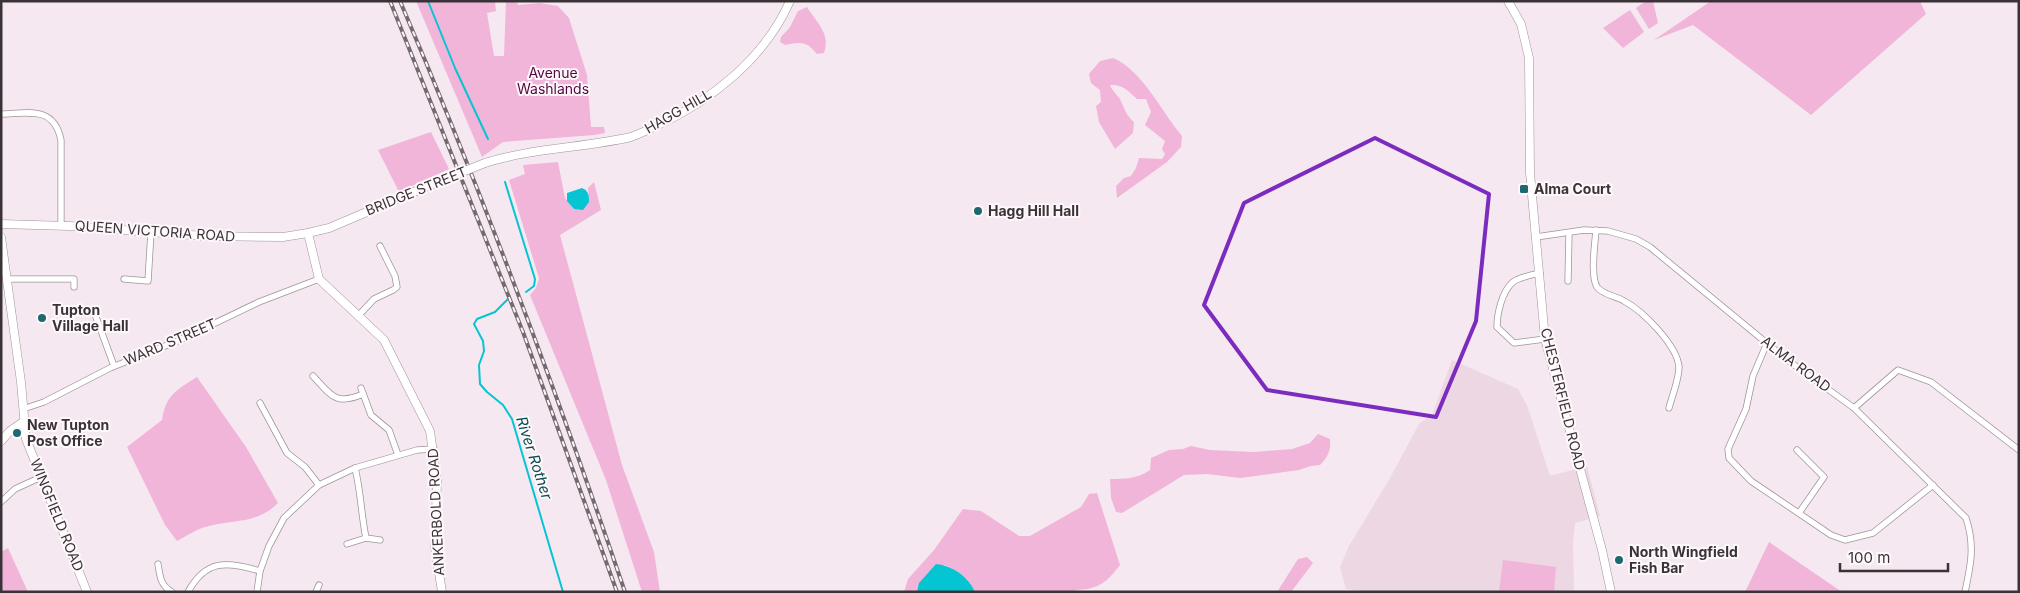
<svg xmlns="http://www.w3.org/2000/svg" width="2020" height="593" font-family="Inter,sans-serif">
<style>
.built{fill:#ecd7e3}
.green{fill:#f1b5da}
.water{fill:#06c5d2}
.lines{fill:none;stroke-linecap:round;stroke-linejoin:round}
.stream{stroke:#06c5d2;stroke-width:2}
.street-casing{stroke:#9f939a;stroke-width:7}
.secondary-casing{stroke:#9f939a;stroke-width:9}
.street{stroke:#fff;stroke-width:5.5}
.secondary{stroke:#fff;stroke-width:8}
.rail-casing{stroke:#736b70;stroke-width:4}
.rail{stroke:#fef8fb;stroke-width:2;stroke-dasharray:5.5;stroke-linecap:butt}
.secondary-bridge-casing{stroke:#9f939a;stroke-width:9;stroke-linecap:butt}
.secondary-bridge{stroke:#fff;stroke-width:8}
.marked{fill:none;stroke:#7b2cbf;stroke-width:4;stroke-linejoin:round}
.poi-dot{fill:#1d6970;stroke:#fef8fb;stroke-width:2}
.labels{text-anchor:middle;stroke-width:4;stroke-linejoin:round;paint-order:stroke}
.park-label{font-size:14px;fill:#550642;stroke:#fef8fb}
.street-label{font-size:14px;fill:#393337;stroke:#fef8fb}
.poi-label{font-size:14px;font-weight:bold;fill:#393337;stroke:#fef8fb;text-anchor:start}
.water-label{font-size:15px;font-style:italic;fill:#074d53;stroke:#fef8fb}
</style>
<rect width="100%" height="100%" fill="#f6e8f0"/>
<polygon class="built" points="1452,360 1518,389 1527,405 1550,476 1587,466 1600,516 1575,523 1573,543 1574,592 1368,592 1346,589 1340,567 1349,546 1390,478 1419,424 1432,415"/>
<g class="green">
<polygon points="416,1 495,1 496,11 487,13 494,56 504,56 506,1 517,1 518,5 540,3 558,6 569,18 587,75 591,127 604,127 605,133 594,135 503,142 482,157"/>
<polygon points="1646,1 1653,1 1658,23 1649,29 1636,8"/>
<polygon points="1711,1 1920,1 1926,14 1811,115 1693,25 1654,40"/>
<path d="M807,7C817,23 831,34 824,53L817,54C806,41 801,42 785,45L780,42L781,37L790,27L798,11Z"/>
<polygon points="1630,10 1644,32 1623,48 1603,28"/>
<path d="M1113,58C1142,70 1162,112 1182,136L1181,147L1167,162L1117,198L1116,186L1124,178L1131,176L1136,168L1139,158L1162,159L1165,154L1162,149L1165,141L1145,125L1151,112L1146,99H1137C1128,91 1123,84 1110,85C1112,91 1118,95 1121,101C1125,110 1126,115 1134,122L1133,133L1115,149L1099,122L1096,106L1101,102L1100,90L1091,83L1089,74L1100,61Z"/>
<polygon points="431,132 449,169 399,192 378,150"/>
<polygon points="558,162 565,198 574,209 589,202 588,188 594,182 601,210 560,235 622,465 654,552 660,592 642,592 606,480 530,295 536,288 539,278 509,180 525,174 523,165"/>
<path d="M197,377L246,447L278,503C257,524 235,519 209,526C198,528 187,536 177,541L165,525L127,447L162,420C166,394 177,390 197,377Z"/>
<path d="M1318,434L1330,439C1331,450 1328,457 1320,465L1311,466L1299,470L1240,478L1207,474L1184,475L1122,513L1116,512L1111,498L1110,479C1124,479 1137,479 1150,470L1151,458L1169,450L1183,449L1191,446L1210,450L1253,452L1292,449L1310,443Z"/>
<path d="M1097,493L1120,565C1112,576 1102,587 1087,589C1081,590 1077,589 1071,592H975C969,578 957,570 944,565L917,592H904L908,579L934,550L963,509L981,511L1019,536H1030L1081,507L1089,494Z"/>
<polygon points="1769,542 1842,592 1745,592"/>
<polygon points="8,548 28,592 1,592 1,552"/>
<polygon points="1307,557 1313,563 1291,592 1277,592 1298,559"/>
<polygon points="1503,560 1556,567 1554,592 1499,592"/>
</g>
<g class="water">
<path d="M582,188C589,191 589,196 589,202L583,210L574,209L567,201V193Z"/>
<path d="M936,564C953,566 968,576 975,592H917L919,583Z"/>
</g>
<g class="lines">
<g class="stream">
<polyline points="428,1 455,68 488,139"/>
<polyline points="505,182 535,279 534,286 526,292"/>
<polyline points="508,299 495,312 477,319 474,324 483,341 484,351 479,365 480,384 487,392 503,405 512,419 563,592"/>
</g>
<defs>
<g id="street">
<path d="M1,114C29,113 54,106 61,140V226"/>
<path d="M1596,230C1595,243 1590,276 1597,287C1603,295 1616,296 1624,301C1643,311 1677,345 1679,367C1679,380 1672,396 1669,408"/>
<path d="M1536,237L1584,230L1608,231L1636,239L1650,247L1786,359L1854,408L1966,518C1975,545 1971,564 1965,592"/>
<path d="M1540,273C1531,275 1520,277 1513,282C1502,291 1497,314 1497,327L1514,343L1545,339"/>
<polyline points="8,279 74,279 74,287"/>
<polyline points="124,279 148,281 151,232"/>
<polyline points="1568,281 1569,233"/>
<polyline points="359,315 374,299 393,290 397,287 395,276 380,246"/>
<polyline points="96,317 114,366"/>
<polyline points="1767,343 1753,376 1746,409 1728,449 1729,458 1751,481 1831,535 1845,540 1873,533 1933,485"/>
<path d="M313,376C331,395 335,406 363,394"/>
<polyline points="361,388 371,415 389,430 398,455"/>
<polyline points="260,403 287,453 305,467 319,485"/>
<polyline points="1854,408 1898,370 1931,382 2019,450"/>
<polyline points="23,409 44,402 110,368 180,340 259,302 319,279"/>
<polyline points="1797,450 1824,477 1799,513"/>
<path d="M355,468C361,492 361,514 366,538L380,540"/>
<polyline points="1,502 15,489 41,477"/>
<polyline points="347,544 366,538"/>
<path d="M158,564C160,576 160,585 172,592"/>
<path d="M188,592C206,559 227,561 260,571"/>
<polyline points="257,592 260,571 269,546 284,518 319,485 355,468 417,450 434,449"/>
<polyline points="316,592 319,585"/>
</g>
<g id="secondary">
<polyline points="1508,1 1521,24 1529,58 1530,173 1545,339 1602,550 1611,592"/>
<path d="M485,163C532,148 583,148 631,137C639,134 648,130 656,126C711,101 765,58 790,1"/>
<polyline points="1,224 69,226 204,236 283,237 308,233 329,228 447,178"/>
<polyline points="308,233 319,279 384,340 430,431 437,481 435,547 442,592"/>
<polyline points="1,237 21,382 26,439 87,592"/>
<polyline points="1,441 10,431 23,422"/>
</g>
</defs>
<use href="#street" class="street-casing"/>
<use href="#secondary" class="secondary-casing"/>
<use href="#street" class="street"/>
<use href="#secondary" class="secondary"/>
<defs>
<g id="rail">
<polyline points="390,1 523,332 617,592"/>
<path d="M400,1C483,195 557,392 625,592"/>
</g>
</defs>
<use href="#rail" class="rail-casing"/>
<use href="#rail" class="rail"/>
<defs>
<polyline id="secondary-bridge" points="447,178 485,163"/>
</defs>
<use href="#secondary-bridge" class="secondary-bridge-casing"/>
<use href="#secondary-bridge" class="secondary-bridge"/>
</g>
<path class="marked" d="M1375,138L1489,194L1476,321L1436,417L1267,390L1204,305L1244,203Z"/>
<g class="poi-dot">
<rect x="1519" y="184" width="10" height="10" rx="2.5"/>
<circle cx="978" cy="211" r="5"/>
<circle cx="42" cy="318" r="5"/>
<circle cx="17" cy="433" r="5"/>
<circle cx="1619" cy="560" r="5"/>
</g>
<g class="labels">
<g class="park-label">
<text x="553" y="78">Avenue<tspan x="553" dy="16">Washlands</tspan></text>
</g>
<g class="street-label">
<text transform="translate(678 111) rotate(-30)" y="5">HAGG HILL</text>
<text transform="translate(416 191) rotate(-22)" y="5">BRIDGE STREET</text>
<text transform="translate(155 231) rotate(4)" y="5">QUEEN VICTORIA ROAD</text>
<text transform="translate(170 342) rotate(-23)" y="5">WARD STREET</text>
<text transform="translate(1796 364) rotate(37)" y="5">ALMA ROAD</text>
<text transform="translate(1563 399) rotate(76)" y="5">CHESTERFIELD ROAD</text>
<text transform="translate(436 512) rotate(-93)" y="5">ANKERBOLD ROAD</text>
<text transform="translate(57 515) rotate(68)" y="5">WINGFIELD ROAD</text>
</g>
<g class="poi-label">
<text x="1534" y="194">Alma Court</text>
<text x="988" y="216">Hagg Hill Hall</text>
<text x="52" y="315">Tupton<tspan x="52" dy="16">Village Hall</tspan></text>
<text x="27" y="430">New Tupton<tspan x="27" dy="16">Post Office</tspan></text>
<text x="1629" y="557">North Wingfield<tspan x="1629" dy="16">Fish Bar</tspan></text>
</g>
<g class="water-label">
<text transform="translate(534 458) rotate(72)" y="5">River Rother</text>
</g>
</g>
<rect width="2020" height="593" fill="none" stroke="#393337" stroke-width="5"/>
<path d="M1840 563v8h108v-8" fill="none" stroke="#393337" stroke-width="2.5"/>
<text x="1848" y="563" font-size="15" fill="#393337" stroke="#fef8fb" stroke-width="4" paint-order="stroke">100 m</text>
</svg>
